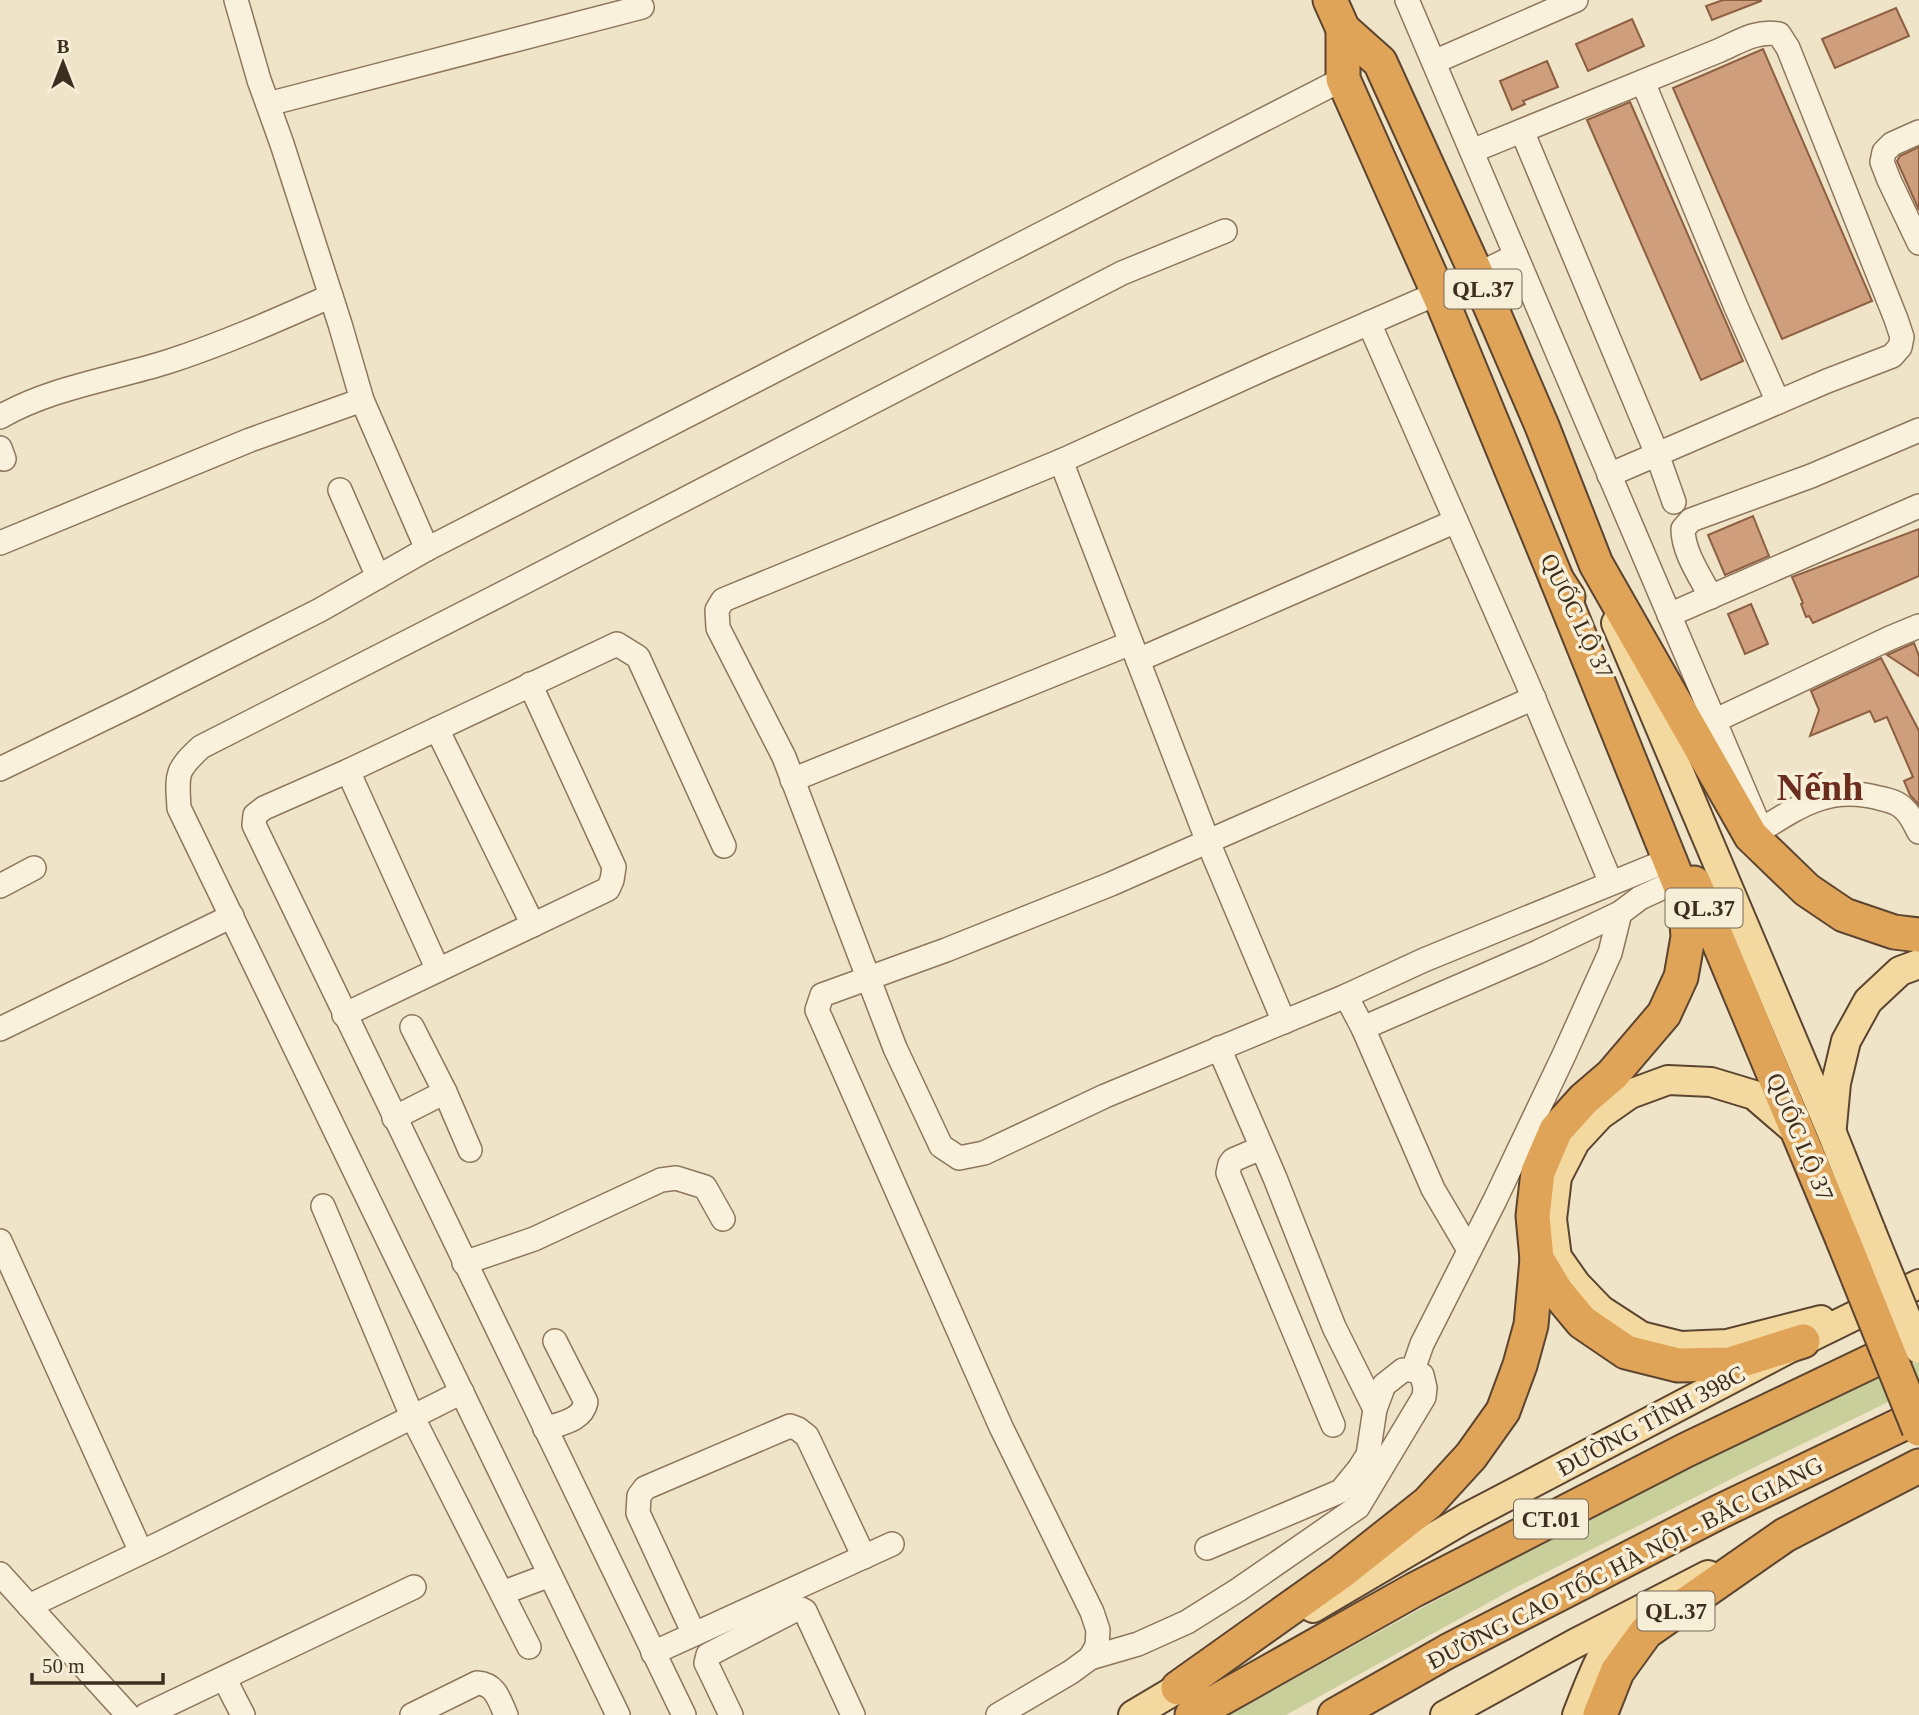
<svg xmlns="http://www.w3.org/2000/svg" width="1919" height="1715" font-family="'Times New Roman',serif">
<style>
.green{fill:#c9cf9b}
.building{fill:#cf9f7d;stroke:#8d5f41;stroke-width:2}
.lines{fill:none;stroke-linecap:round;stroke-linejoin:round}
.minor-casing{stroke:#8d765c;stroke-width:26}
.major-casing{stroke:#5b4430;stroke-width:32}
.highway-casing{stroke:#5b4430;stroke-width:37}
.minor{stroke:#faf1dc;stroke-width:23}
.major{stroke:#f3d9a0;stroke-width:28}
.highway{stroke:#e0a458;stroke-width:33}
.major-bridge-casing{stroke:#5b4430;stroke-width:32;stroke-linecap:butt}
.highway-bridge-casing{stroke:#5b4430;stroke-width:37;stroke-linecap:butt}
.major-bridge{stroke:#f3d9a0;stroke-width:28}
.highway-bridge{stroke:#e0a458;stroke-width:33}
.labels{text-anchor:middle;stroke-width:7;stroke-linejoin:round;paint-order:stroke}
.shield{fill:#f7eed8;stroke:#756857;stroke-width:2}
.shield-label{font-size:23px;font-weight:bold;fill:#3d2e20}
.street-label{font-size:24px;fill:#3d2e20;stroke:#f7eed8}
.town-label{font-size:38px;font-weight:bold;fill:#6b2e1e;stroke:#f7eed8}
</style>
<rect width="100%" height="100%" fill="#f0e4c8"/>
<polygon class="green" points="1919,1357 1919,1387 1763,1463 1515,1588 1286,1715 1229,1715 1424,1607 1600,1513 1818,1405"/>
<g class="building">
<polygon points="1723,0 1761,0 1761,1 1712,20 1706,6"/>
<polygon points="1896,8 1909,36 1835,68 1822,39"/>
<polygon points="1632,19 1644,46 1588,71 1576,44"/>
<polygon points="1763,49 1872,301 1782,339 1673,88"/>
<polygon points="1547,61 1558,87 1523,101 1525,104 1512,110 1500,81"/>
<polygon points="1630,102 1743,361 1701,380 1587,120"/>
<polygon points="1919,147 1919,210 1897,161 1900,156"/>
<polygon points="1753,516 1769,556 1725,575 1708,535"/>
<polygon points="1919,529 1919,576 1813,623 1809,616 1806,617 1801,604 1803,603 1792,577"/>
<polygon points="1751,604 1768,644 1745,654 1728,614"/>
<polygon points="1914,643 1919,656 1919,676 1887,655"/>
<polygon points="1881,658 1919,731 1919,805 1910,795 1904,781 1913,777 1887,717 1875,722 1870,711 1810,736 1819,710 1811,691"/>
</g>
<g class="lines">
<defs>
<g id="minor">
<polyline points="236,0 259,80 282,144 340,324 362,400 427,549"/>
<polyline points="1407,0 1755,816"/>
<polyline points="1434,62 1576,0"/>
<polyline points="1643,82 1736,307 1778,402"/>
<polyline points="268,104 642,7"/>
<polyline points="1522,131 1657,454 1674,502"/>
<polyline points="1919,132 1892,144 1884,152 1882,162 1889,180 1919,243"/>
<path d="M1472,151L1718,51C1739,42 1756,30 1779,34L1788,48L1896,319L1902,337L1900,347L1892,356L1827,381L1609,475"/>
<polyline points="1516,256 1438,293 1268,367 1061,461 723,600 717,610 718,628 784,757 895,1048 941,1146 959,1158 984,1153 1105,1096 1346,996 1424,960 1671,859"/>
<polyline points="1369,323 1526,680 1611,883"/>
<path d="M0,417C50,388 112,379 167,362C223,344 277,320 331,296"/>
<polyline points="0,448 4,459"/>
<polyline points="1061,461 1208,842 1284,1022"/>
<polyline points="340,490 378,577"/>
<polyline points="0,543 250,440 362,400"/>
<path d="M1711,597C1700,576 1683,552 1683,529L1691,520L1811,476L1919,430"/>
<polyline points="1669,615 1919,506"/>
<polyline points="1138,660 1456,521"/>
<polyline points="1714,721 1890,638 1919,626"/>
<polyline points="437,729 533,925"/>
<polyline points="0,769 136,703 320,610 427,549 1343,79"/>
<polyline points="348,771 438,970"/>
<polyline points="792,780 1131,643"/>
<path d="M1761,830C1801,805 1830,785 1879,798C1888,800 1898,802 1904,809C1911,815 1915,825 1919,832"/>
<polyline points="0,886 34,868"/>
<polyline points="1346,996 1363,1028 1433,1189 1469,1250"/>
<polyline points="344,1015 608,889 612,880 614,867 530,684"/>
<polyline points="412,1027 445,1092 470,1150"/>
<polyline points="1363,1028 1538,952 1620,913"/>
<polyline points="0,1029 232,916"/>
<polyline points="1219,1048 1275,1178 1334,1327 1375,1409"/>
<polyline points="394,1118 445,1092"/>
<polyline points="1261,1148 1233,1160 1230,1164 1228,1173 1333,1425"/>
<polyline points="323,1206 412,1416 529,1647"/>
<polyline points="0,1241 141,1552"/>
<polyline points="464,1263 534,1239 661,1180 676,1178 705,1187 723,1219"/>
<path d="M545,1429C561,1423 582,1421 586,1402L555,1341"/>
<polyline points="1207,1548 1341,1491 1359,1469 1368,1455 1375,1409 1384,1385 1403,1370 1413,1370"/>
<polyline points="0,1574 128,1715"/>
<polyline points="502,1593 550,1575"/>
<polyline points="29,1606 161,1543 462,1392"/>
<polyline points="694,1634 638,1513 639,1496 645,1488 790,1426 798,1429 807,1436 864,1557"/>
<polyline points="653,1653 892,1544"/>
<polyline points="1090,1658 1138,1644 1187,1622 1238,1590 1358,1507 1424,1397 1425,1388 1422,1375 1413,1370 1422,1344 1495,1200 1564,1055 1610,953 1620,913 1640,898 1679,880"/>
<polyline points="224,1678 243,1715"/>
<polyline points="146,1715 414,1587"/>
<path d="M412,1715L477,1683C496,1684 499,1700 506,1715"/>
<path d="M618,1715L179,808C177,774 175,771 201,747L515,587L1122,273L1225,231"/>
<polyline points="684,1715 254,825 255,815 264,808 348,771 617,644 638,657 724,846"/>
<polyline points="731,1715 708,1667 706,1663 708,1655 795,1610 801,1609 805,1611 853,1715"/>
<polyline points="998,1715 1071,1672 1090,1658 1097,1646 1098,1630 1092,1612 1001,1427 817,1010 822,995 946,950 1111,884 1534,698"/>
</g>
<g id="major">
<polyline points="1616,623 1832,1133 1871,1231"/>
<polyline points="1832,1126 1836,1083 1846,1041 1868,1001 1900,971 1919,964"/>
<polyline points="1797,1132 1754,1095 1711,1082 1668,1080 1630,1094 1600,1115 1575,1142 1557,1177 1552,1219 1557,1257 1576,1284 1601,1310 1641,1336 1681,1346 1727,1344 1821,1320"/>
<polyline points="1313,1608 1466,1518 1803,1341 1919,1284"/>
<polyline points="1133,1715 1197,1677"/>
<polyline points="1445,1715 1574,1644 1708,1575"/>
<path d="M1577,1715C1589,1686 1604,1638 1631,1621"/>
</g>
<g id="highway">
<polyline points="1330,0 1343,29 1380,62 1477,275 1542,426 1596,564 1751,836 1807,890 1844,915 1894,932 1919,935"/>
<polyline points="1343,29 1343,79 1444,306 1557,580 1568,597"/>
<polyline points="1694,883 1843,1240"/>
<polyline points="1537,1259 1557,1292 1582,1322 1626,1352 1678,1365 1730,1364 1803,1341"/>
<polyline points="1178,1688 1341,1572 1428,1503 1471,1456 1503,1411 1520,1365 1531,1325 1537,1259 1533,1216 1538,1172 1556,1130 1584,1099 1612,1075 1664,1014 1681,977 1688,937 1685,898 1557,580"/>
<polyline points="1192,1715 1414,1590 1686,1450 1914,1341"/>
<polyline points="1335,1715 1448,1651 1719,1512 1919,1416"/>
<polyline points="1600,1715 1617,1672 1646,1632 1785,1535 1919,1466"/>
</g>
</defs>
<use href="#minor" class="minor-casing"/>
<use href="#major" class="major-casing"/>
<use href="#highway" class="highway-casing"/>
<use href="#minor" class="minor"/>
<use href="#major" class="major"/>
<use href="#highway" class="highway"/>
<defs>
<polyline id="major-bridge" points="1871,1231 1919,1349"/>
<polyline id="highway-bridge" points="1843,1240 1919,1429"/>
</defs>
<use href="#major-bridge" class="major-bridge-casing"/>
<use href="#highway-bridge" class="highway-bridge-casing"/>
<use href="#major-bridge" class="major-bridge"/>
<use href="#highway-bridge" class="highway-bridge"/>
</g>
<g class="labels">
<g class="shield">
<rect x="1444.5" y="269.5" width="77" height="39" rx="5"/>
<rect x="1665.5" y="888.5" width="77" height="39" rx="5"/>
<rect x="1514" y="1499.5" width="74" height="39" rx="5"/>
<rect x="1637.5" y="1591.5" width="77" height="39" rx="5"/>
</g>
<g class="shield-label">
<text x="1483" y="297">QL.37</text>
<text x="1704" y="916">QL.37</text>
<text x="1551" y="1527">CT.01</text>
<text x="1676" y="1619">QL.37</text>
</g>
<g class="street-label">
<text transform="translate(1577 616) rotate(64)" y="8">QUỐC LỘ 37</text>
<text transform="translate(1800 1137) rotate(67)" y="8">QUỐC LỘ 37</text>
<text transform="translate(1651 1421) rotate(-28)" y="8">ĐƯỜNG TỈNH 398C</text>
<text transform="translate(1625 1563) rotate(-27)" y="8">ĐƯỜNG CAO TỐC HÀ NỘI - BẮC GIANG</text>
</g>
<g class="town-label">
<text x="1820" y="800">Nếnh</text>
</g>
</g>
<g transform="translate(63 63)" stroke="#f7eed8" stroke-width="5" paint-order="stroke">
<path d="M0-5L12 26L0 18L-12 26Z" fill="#3d2e20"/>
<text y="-10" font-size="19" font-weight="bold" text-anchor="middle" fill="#3d2e20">B</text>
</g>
<path d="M32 1673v10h131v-10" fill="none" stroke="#3d2e20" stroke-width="3.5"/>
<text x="42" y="1673" font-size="21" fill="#3d2e20" stroke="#f7eed8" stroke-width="5" paint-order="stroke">50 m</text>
</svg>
